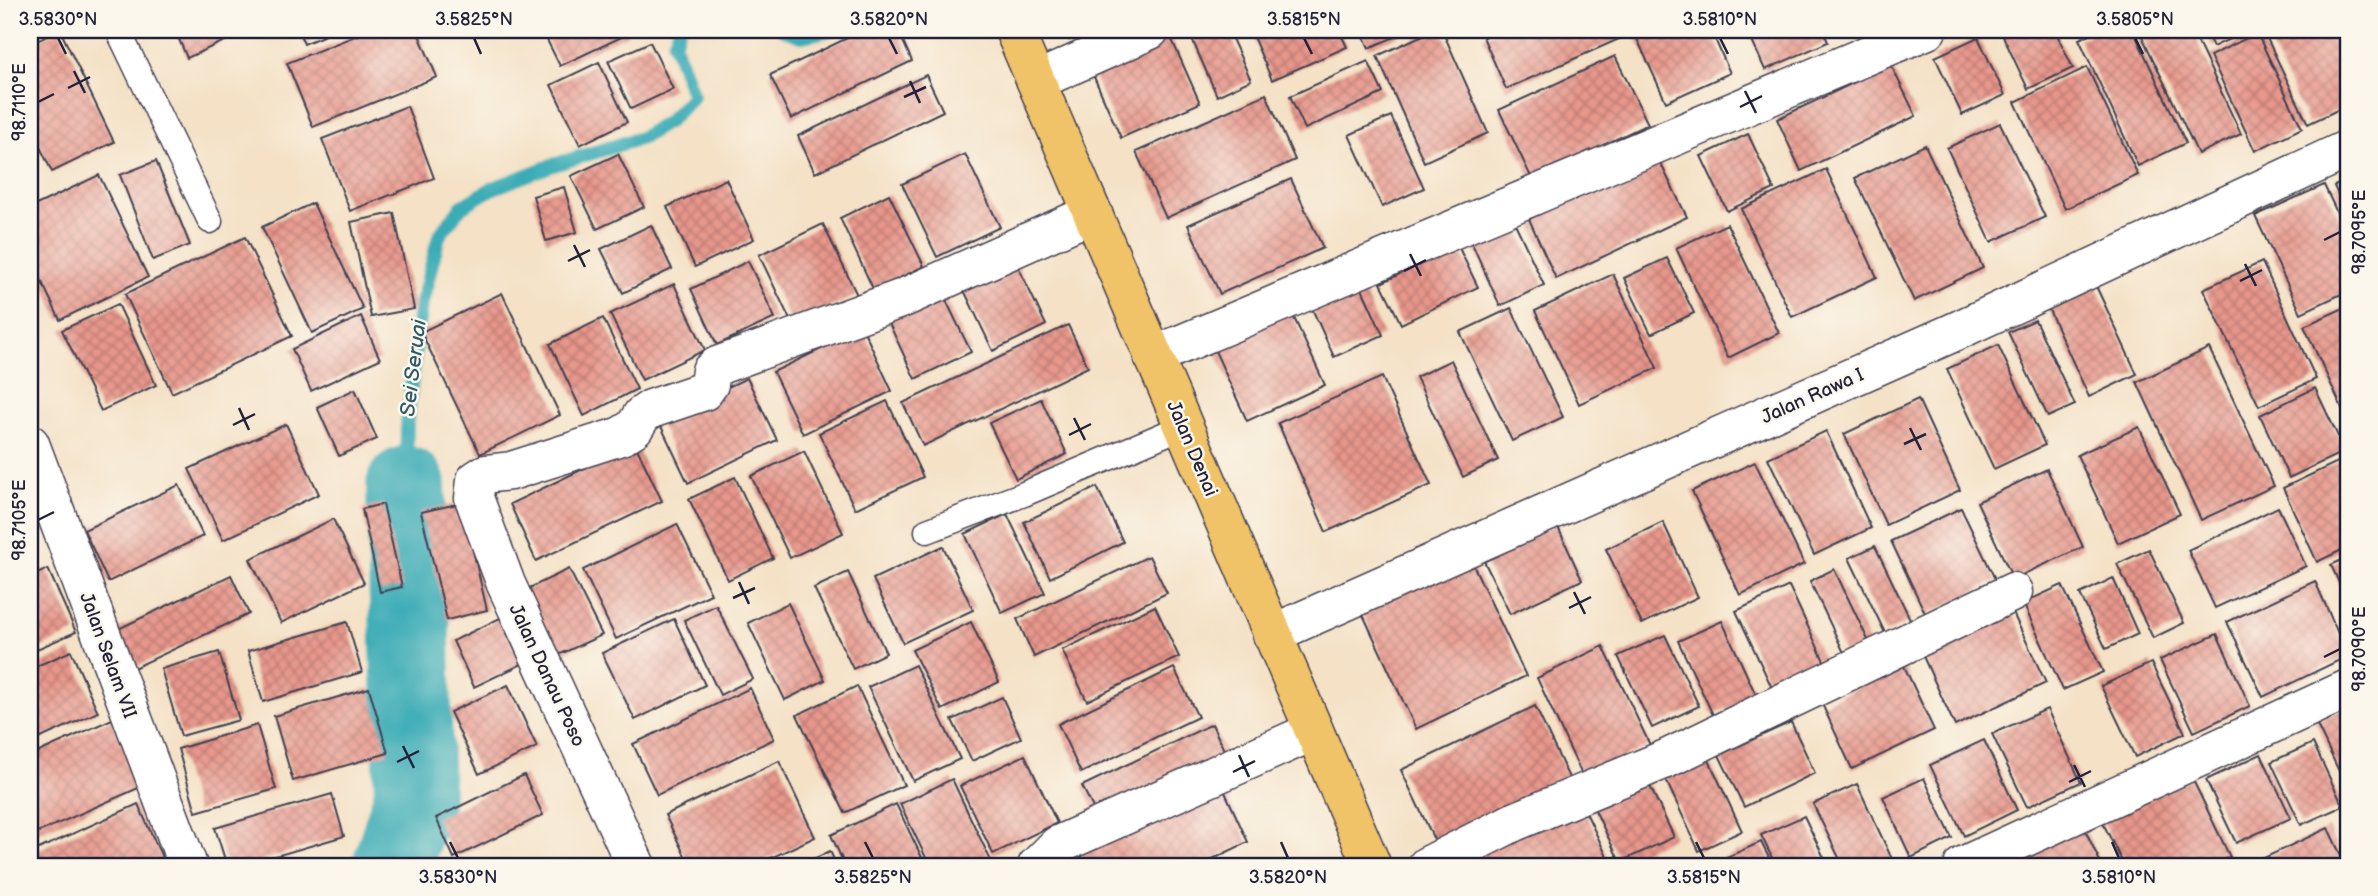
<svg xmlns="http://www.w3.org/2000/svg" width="2378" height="896" font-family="'Balsamiq Sans',sans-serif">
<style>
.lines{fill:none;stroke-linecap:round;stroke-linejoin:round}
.stream{stroke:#3bacb6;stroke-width:14}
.river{stroke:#3bacb6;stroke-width:80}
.building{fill:url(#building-cross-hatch)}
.service-casing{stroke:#423f50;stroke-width:27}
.minor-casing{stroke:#423f50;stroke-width:41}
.primary-casing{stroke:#423f50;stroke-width:41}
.service{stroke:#fff;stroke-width:24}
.minor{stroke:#fff;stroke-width:38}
.primary{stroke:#f0c369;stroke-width:38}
.ticks{fill:none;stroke:#22223b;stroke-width:2.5}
.labels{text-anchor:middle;stroke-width:5;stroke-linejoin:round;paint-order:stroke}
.street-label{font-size:19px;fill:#22223b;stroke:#fbf7ec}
.water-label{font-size:21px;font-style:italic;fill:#2c596c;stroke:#fbf7ec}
.neatline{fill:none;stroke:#22223b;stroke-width:2.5}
.ticks-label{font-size:18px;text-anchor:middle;fill:#22223b}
</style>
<defs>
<pattern id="building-cross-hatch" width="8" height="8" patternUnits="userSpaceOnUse" patternTransform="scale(1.75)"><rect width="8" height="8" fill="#e8978b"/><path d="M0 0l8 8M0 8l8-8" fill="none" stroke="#bc7b73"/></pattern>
</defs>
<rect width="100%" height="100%" fill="#fbf7ec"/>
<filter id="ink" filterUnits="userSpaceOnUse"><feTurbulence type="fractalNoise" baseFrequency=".0143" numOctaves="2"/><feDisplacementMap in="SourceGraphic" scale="14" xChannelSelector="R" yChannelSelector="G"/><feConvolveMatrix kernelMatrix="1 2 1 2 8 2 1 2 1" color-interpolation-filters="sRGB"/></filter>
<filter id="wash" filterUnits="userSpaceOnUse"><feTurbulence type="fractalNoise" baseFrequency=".00686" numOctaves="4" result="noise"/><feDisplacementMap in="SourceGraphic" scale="28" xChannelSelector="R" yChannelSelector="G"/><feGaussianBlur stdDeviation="1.57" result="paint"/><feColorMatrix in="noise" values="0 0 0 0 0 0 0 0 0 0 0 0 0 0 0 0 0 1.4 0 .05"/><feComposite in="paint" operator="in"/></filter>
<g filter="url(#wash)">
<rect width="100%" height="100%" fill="#f4e1c6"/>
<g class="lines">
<g class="stream">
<polyline points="784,30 802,36 832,30"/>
<polyline points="406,486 407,424 420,310 439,236 461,207 491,189 550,166 641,138 668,122 693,96 674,43 679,30"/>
</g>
<polyline class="river" points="392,866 414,796 406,486"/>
</g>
<g id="blocks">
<g class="building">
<polygon points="60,30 114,142 52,172 30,126 30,44"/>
<polygon points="175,30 249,30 187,58"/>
<polygon points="298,30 337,30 304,44"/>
<polygon points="370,30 417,30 437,77 313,127 287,63"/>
<polygon points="542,30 626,30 628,34 560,66"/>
<polygon points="864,30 898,30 912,61 791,119 770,75"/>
<polygon points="1064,30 1091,30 1069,40"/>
<polygon points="1188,30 1228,30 1251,80 1217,96"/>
<polygon points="1250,30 1339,30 1347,47 1272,80"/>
<polygon points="1361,30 1411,30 1369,48"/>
<polygon points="1434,30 1442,30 1488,133 1424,162 1377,56"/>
<polygon points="1499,30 1625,30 1628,35 1506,89 1483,37"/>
<polygon points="1633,30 1711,30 1730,73 1666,102"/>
<polygon points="1747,30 1823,30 1828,42 1765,70"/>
<polygon points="2010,30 2055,30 2073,68 2028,89 2002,34"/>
<polygon points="2100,30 2133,30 2186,143 2138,166 2079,39"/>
<polygon points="2139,30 2192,30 2241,134 2198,154"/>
<polygon points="2205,30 2249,30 2213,47"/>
<polygon points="2263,30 2348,30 2348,105 2308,124"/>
<polygon points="1169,33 1200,103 1121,138 1090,68"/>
<polygon points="2257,33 2302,128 2255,151 2210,56"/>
<polygon points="1978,37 2005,95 1962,115 1935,57"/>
<polygon points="650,42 673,89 631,109 608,61"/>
<polygon points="1615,56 1648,124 1532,179 1499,110"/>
<polygon points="1368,61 1383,93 1305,129 1290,96"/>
<polygon points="599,62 627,122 580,145 551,85"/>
<polygon points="1891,65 1916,116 1801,171 1777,119"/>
<polygon points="2087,67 2138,175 2065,209 2015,102"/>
<polygon points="926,75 943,111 815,173 798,136"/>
<polygon points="1266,94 1295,160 1166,218 1136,152"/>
<polygon points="407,106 434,178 350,211 322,139"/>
<polygon points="1391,116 1424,188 1382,207 1349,135"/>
<polygon points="2000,123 2045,217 1991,242 1947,148"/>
<polygon points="1748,134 1774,189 1727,211 1701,156"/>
<polygon points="1925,145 1983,268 1914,301 1855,178"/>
<polygon points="618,154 644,207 597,229 571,176"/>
<polygon points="965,154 1000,227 937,257 902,184"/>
<polygon points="1658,158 1687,217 1556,279 1529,219"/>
<polygon points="156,161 190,245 153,260 120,175"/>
<polygon points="1826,169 1877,277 1792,317 1741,209"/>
<polygon points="99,175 148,277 60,320 30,257 30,208"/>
<polygon points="726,179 754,239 695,267 667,207"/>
<polygon points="1291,179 1323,248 1220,294 1188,225"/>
<polygon points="2348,180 2348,217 2334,186"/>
<polygon points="2324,185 2348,236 2348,291 2301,313 2255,216"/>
<polygon points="564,187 577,232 546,241 533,196"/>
<polygon points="889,194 924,266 874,291 840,218"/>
<polygon points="313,203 363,309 312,333 262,227"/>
<polygon points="394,213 414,309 371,317 351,222"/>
<polygon points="1513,219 1544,285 1500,306 1470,239"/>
<polygon points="823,224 857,295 793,326 759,255"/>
<polygon points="1727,224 1779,333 1728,358 1676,248"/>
<polygon points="651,225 672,269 623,293 601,249"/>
<polygon points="245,237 292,336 172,393 125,294"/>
<polygon points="1458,246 1478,287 1401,324 1381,283"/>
<polygon points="1667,258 1694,313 1651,334 1624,278"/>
<polygon points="1015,260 1046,325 993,351 962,286"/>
<polygon points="748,261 775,318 717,345 691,289"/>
<polygon points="2262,262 2316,379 2259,406 2203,289"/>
<polygon points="1613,274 1657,368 1579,404 1535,311"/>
<polygon points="1358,280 1383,335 1334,357 1309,302"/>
<polygon points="674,284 705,350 642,380 610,314"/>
<polygon points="2096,286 2137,374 2089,397 2048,308"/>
<polygon points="942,292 971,352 915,379 887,319"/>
<polygon points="502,293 560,415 480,454 421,332"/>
<polygon points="118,304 156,385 101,411 62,330"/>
<polygon points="2348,306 2348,421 2304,326"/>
<polygon points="1289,307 1325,385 1247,421 1211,342"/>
<polygon points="1511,308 1563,417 1512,441 1460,332"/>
<polygon points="361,316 380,359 311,391 292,349"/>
<polygon points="603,318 637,389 584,416 550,344"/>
<polygon points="2035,320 2075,405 2048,417 2008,332"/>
<polygon points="1068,325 1088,367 923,446 903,403"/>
<polygon points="863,329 892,391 803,434 773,372"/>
<polygon points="1998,345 2045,445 1994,469 1947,369"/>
<polygon points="2209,348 2274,486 2201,520 2137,382"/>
<polygon points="1451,360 1498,460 1463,477 1416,377"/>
<polygon points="1382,377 1431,485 1326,532 1278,423"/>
<polygon points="747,378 777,440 688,483 658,420"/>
<polygon points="2315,388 2345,451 2289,478 2260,415"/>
<polygon points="355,389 377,439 339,456 317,407"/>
<polygon points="1041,399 1067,454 1016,479 989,423"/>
<polygon points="1918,399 1960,490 1886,525 1844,434"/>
<polygon points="887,401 923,477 855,509 819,433"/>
<polygon points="286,424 319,494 223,540 189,469"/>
<polygon points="2139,427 2180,514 2118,543 2077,455"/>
<polygon points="1826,431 1871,528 1814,555 1768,458"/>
<polygon points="635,444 662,501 536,561 510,504"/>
<polygon points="804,451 843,533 790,558 751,476"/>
<polygon points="2348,457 2348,547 2317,562 2283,488"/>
<polygon points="1755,462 1804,564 1740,595 1692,491"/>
<polygon points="2047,469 2083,547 2013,579 1977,502"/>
<polygon points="735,477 773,558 728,580 689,499"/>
<polygon points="179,485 203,536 108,582 84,530"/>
<polygon points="1097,487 1123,542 1050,578 1024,522"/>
<polygon points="462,503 487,610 447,620 421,512"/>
<polygon points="383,504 402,587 380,592 362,509"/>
<polygon points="2278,507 2306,566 2215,608 2188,550"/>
<polygon points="1961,508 1996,581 1926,615 1891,541"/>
<polygon points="1007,514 1045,593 1002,613 965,534"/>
<polygon points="333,519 364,583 281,623 250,559"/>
<polygon points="1663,522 1698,597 1642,624 1606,549"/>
<polygon points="677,524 711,594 616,639 583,570"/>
<polygon points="1557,525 1582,580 1510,614 1483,559"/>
<polygon points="943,546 973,610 903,643 873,579"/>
<polygon points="1875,546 1911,621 1885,633 1849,558"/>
<polygon points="2149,549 2184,623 2153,638 2117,564"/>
<polygon points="1467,552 1526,676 1416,729 1358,604"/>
<polygon points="1149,556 1167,593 1034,657 1017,619"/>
<polygon points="2348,557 2348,603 2331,565"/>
<polygon points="48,569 76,632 30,652 30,577"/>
<polygon points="569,569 602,635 550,659 519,593"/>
<polygon points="1834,569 1870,644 1845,655 1810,581"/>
<polygon points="848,572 886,653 853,669 814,588"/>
<polygon points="231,575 249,614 134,668 116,630"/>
<polygon points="2113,578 2138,634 2106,649 2080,594"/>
<polygon points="2315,581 2348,656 2263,697 2227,622"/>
<polygon points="2062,585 2103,672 2063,690 2023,603"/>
<polygon points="1789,586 1825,663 1772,688 1736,611"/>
<polygon points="788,603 825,680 785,700 748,623"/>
<polygon points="716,605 753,679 720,695 684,620"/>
<polygon points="1155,606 1179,657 1087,701 1062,650"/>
<polygon points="2011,609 2046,683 1955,726 1921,652"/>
<polygon points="500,618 522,664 474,687 453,641"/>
<polygon points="674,619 705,685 635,720 602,653"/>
<polygon points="1722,621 1756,695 1713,715 1678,641"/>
<polygon points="347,622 362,672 263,702 248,651"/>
<polygon points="971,622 999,682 942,710 912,650"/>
<polygon points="2217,634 2250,706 2194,732 2160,660"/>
<polygon points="1665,635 1699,706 1652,728 1618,656"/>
<polygon points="1603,646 1650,745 1583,777 1537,678"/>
<polygon points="71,651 98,712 30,743 30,669"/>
<polygon points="219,652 239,720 181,736 161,669"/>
<polygon points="2151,663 2185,733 2135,757 2101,686"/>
<polygon points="915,665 960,759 913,781 868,687"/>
<polygon points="1904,666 1934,730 1852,769 1822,704"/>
<polygon points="1174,668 1198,717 1081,773 1058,724"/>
<polygon points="508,685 537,747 479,774 450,712"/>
<polygon points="857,686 904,785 845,813 797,715"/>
<polygon points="369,688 388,753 293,781 274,716"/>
<polygon points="750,688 774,739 657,795 633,744"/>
<polygon points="1002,697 1021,738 972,761 952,720"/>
<polygon points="1535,706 1571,782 1437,846 1401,770"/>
<polygon points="2348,706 2348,790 2315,721"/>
<polygon points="2047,709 2081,782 2027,807 1992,734"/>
<polygon points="112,719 143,786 30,836 30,756"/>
<polygon points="1791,722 1815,773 1744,807 1719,755"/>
<polygon points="1212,724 1230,763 1101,824 1082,786"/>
<polygon points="257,725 276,789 196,812 178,749"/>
<polygon points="1984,740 2017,810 1964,836 1930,765"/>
<polygon points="2313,743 2343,806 2301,825 2271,762"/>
<polygon points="2261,754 2291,818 2236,843 2206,780"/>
<polygon points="1025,755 1057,823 993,854 960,786"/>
<polygon points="1707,756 1742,831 1699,851 1664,776"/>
<polygon points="779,761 815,837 754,866 690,866 665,815"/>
<polygon points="524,775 543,815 454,858 436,818"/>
<polygon points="1924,778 1952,838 1911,858 1883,797"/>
<polygon points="2192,778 2230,857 2211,866 2124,866 2102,821"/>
<polygon points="952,779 993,865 991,866 930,866 900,804"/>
<polygon points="1219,779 1248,842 1198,866 1086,866 1077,846"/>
<polygon points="1647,780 1674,837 1620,862 1593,806"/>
<polygon points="1857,784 1892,859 1877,866 1843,866 1813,804"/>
<polygon points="332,794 344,836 242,866 227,866 215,828"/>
<polygon points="1580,800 1611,865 1440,866"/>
<polygon points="138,804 166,866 30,866 30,853"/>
<polygon points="896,804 926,866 845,866 831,835"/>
<polygon points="1804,816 1828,866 1776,866 1761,835"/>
<polygon points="2081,821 2102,866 2025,866 2018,851"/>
<polygon points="2328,828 2346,866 2247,866"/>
<polygon points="1761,842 1773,866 1714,866 1713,863"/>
<polygon points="830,851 837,866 799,866"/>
</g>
</g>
</g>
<g filter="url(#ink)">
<use href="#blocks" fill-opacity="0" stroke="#423f50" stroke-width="2"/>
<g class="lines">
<defs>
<g id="service">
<polyline points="118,30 210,221"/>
<polyline points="927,531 1024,494 1184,426"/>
</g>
<g id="minor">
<polyline points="1036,81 1150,30"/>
<polyline points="1153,356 1927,30"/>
<polyline points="30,444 188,866"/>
<polyline points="1272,634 1952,333 2348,149"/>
<polyline points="636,866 506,584 474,498 476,480 485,474 511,471 621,436 634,428 642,415 651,409 704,391 709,384 711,371 717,366 903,298 1093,213"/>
<polyline points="1037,866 1058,845 1314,731"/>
<polyline points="1427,866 1514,822 1666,759 2013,592"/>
<polyline points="1963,866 2348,689"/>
</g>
<polyline id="primary" points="1014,30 1372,866"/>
</defs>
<use href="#service" class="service-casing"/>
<use href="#minor" class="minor-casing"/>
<use href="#primary" class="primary-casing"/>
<use href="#service" class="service"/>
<use href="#minor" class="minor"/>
<use href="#primary" class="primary"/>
</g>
</g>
<path class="ticks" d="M58,38L66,54M474,38L481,54M889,38L897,54M1304,38L1312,54M1720,38L1728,54M2135,38L2143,54M74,71L85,93M910,81L920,103M68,88L90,77M1745,91L1756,113M904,97L926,87M38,102L54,94M1740,107L1762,96M2324,240L2340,232M574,245L585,267M1410,254L1421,276M568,261L590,250M2245,264L2256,286M1404,271L1426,260M2240,281L2262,270M239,408L249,430M1074,418L1085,440M233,425L255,414M1910,428L1921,450M1069,435L1091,424M1904,444L1926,434M38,520L54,512M739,582L749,604M1574,592L1585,614M733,598L755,588M1569,608L1591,597M2324,657L2340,649M403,746L414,768M1239,755L1249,777M397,762L419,751M2074,765L2085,787M1233,772L1255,761M2069,782L2091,771M450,842L458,858M865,842L873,858M1281,842L1288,858M1696,842L1704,858M2112,842L2119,858"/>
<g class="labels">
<g class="street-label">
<text transform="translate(1812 395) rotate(-24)" y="7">Jalan Rawa I</text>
<text transform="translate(1193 448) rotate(67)" y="7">Jalan Denai</text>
<text transform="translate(109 655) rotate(70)" y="7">Jalan Selam VII</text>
<text transform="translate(548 675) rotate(65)" y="7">Jalan Danau Poso</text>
</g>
<g class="water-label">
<text transform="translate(413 368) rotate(-83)" y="7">Sei Seruai</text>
</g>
</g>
<rect width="2378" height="896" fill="none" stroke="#fbf7ec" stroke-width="77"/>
<rect x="38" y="38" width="2302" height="820" class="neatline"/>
<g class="ticks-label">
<text x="58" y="25">3.5830°N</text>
<text x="474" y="25">3.5825°N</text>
<text x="889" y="25">3.5820°N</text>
<text x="1304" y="25">3.5815°N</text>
<text x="1720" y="25">3.5810°N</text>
<text x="2135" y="25">3.5805°N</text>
<text transform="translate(19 102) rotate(-90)" y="6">98.7110°E</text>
<text transform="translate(2359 232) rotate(-90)" y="6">98.7095°E</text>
<text transform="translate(19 520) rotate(-90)" y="6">98.7105°E</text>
<text transform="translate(2359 649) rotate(-90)" y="6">98.7090°E</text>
<text x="458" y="883">3.5830°N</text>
<text x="873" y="883">3.5825°N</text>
<text x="1288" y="883">3.5820°N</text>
<text x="1704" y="883">3.5815°N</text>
<text x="2119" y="883">3.5810°N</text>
</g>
</svg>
